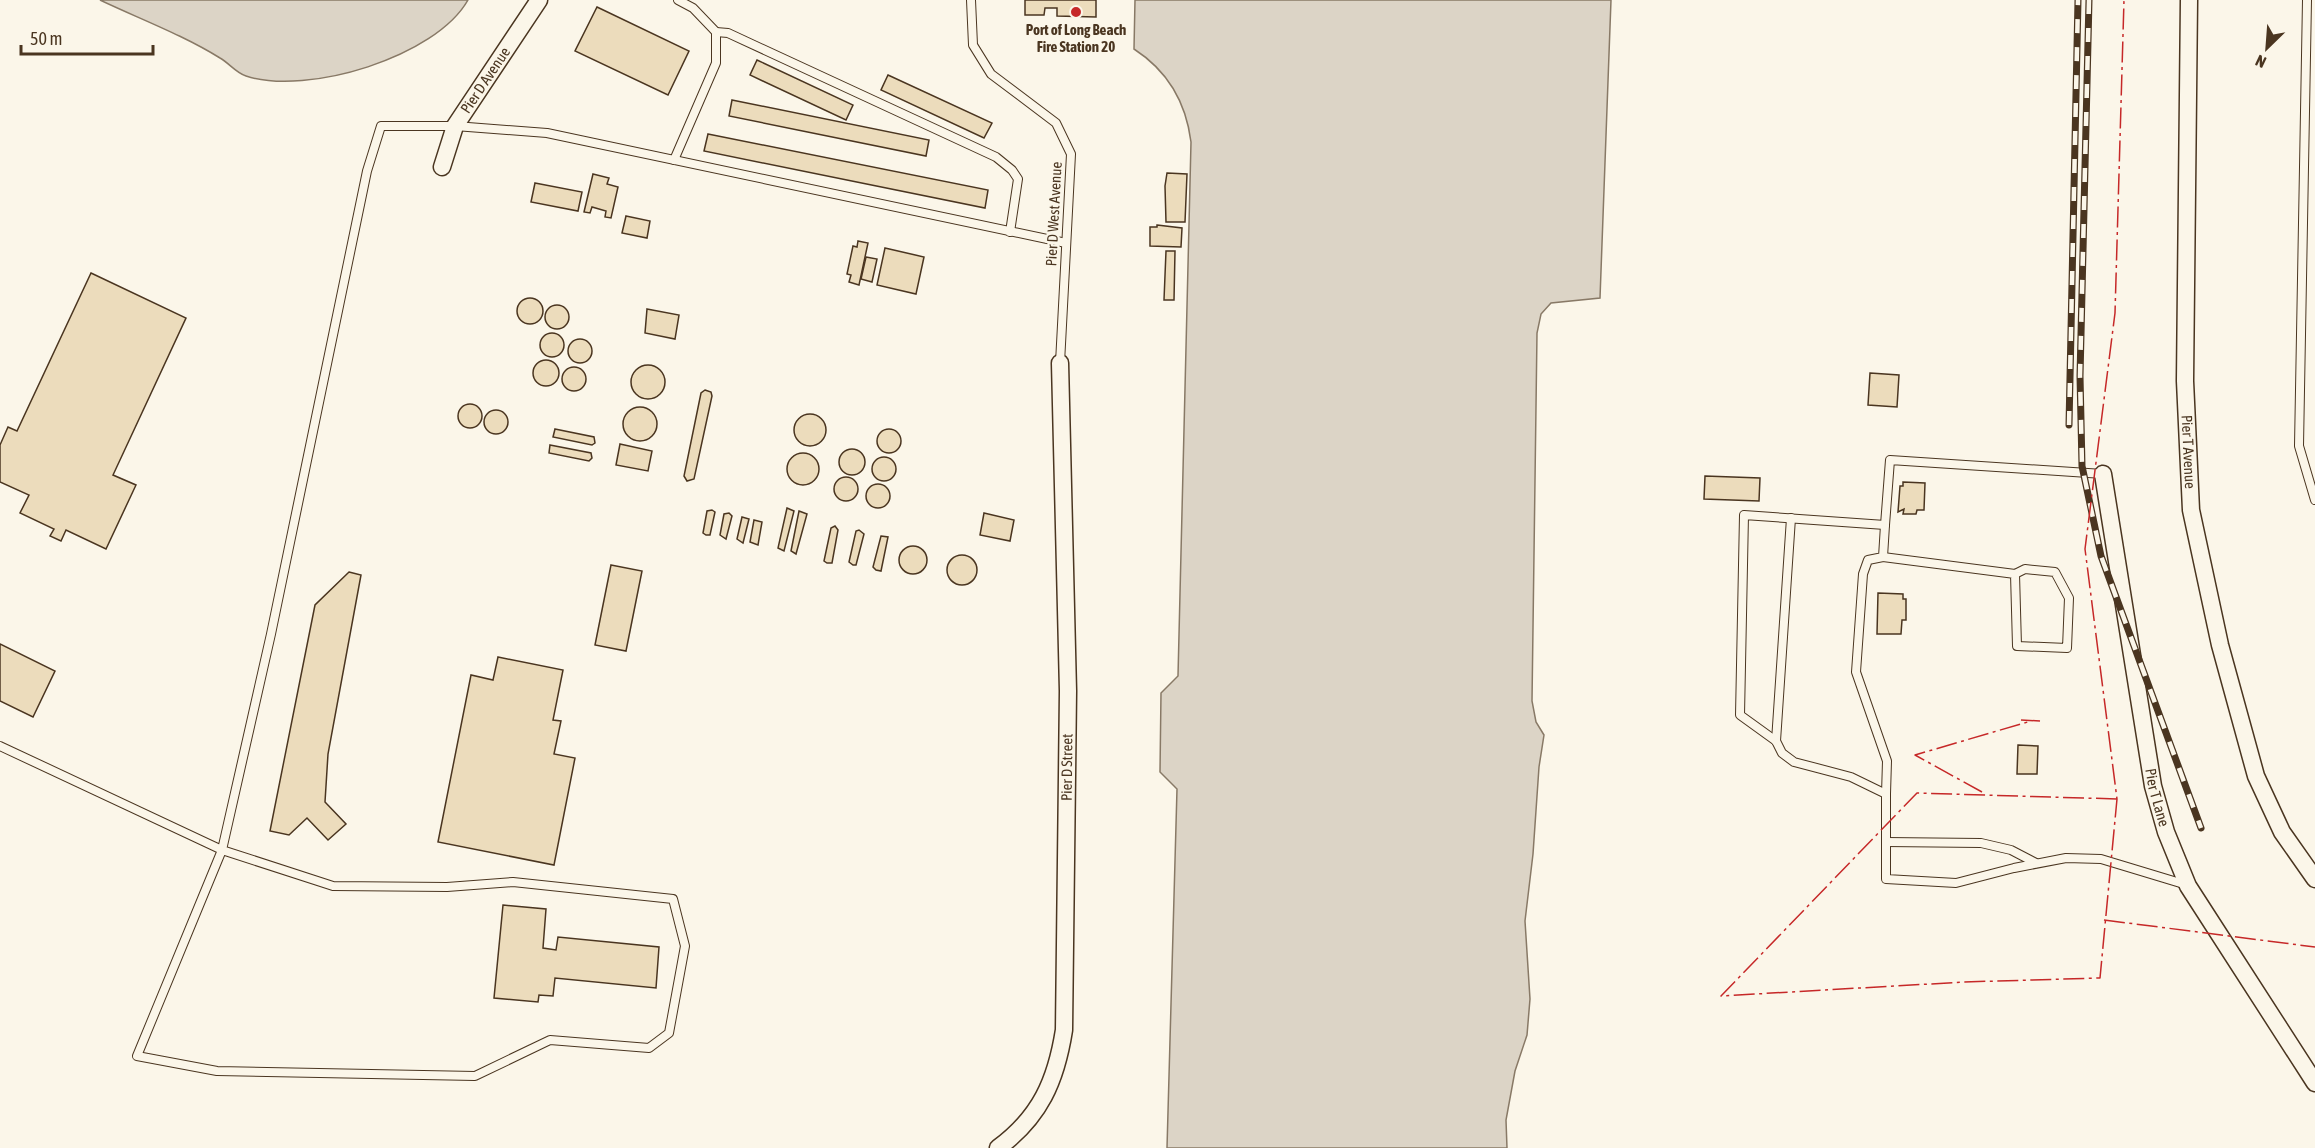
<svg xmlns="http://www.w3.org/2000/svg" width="2315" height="1148" font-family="'Asap Condensed',sans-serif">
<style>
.water{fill:#dcd4c6;stroke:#887966;stroke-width:1.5}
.building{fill:#ecdcbc;stroke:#4a3520;stroke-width:1.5}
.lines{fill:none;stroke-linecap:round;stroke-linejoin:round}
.lane-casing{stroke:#4a3520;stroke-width:10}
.street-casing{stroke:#4a3520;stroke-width:19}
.lane{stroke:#fbf6e9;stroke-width:8}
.street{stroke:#fbf6e9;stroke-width:16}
.rail-casing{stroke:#4a3520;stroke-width:7}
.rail{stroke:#fbf6e9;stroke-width:4.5;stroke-dasharray:14;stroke-linecap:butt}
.power{stroke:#c62828;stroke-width:1.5;stroke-dasharray:21 4.5 3 4.5;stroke-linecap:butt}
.poi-dot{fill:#c62828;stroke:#fbf6e9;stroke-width:2}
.labels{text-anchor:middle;stroke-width:4.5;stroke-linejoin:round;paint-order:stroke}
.poi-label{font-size:15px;font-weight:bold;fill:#4a3520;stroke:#fbf6e9}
.street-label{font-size:15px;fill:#4a3520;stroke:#fbf6e9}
</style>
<rect width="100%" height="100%" fill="#fbf6e9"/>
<g class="water">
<path d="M100,0H468C436,57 307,96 246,76C236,73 229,63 220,58C183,35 140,19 100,0Z"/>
<path d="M1135,0H1611L1600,298L1551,303L1541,314L1537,333L1532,701L1536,722L1544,735L1539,767L1533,854L1525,921L1530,999L1527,1035L1515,1071L1506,1120L1507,1148H1167L1177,789L1160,772L1161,693L1178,676L1191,142C1186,102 1168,71 1134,49Z"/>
</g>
<g class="building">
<polygon points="1025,0 1096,0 1096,17 1057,16 1057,8 1045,8 1044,15 1025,15"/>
<polygon points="597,7 689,51 668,95 575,51"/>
<polygon points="757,60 853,105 846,120 750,75"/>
<polygon points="888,75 992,123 984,138 881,90"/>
<polygon points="732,100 929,140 926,156 729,116"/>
<polygon points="708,134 988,190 985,208 704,151"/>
<polygon points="1167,173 1187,174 1185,222 1166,222 1165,186"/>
<polygon points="593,174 609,178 607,184 618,187 611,218 605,217 606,211 592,207 590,213 584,212"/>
<polygon points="535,183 582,192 578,211 531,202"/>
<polygon points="626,216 650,221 647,238 622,233"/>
<polygon points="1157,225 1182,228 1181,247 1150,246 1150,227 1157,227"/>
<polygon points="858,241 868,243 859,285 849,282 851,275 847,274 853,246 857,247"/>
<polygon points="885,248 924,257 916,294 877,285"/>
<polygon points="1166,251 1175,251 1174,300 1164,300"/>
<polygon points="866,257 877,259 872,282 861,279"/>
<polygon points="91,273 186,318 113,475 136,485 106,549 66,530 61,541 50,536 54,529 20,513 29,495 0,482 0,445 8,427 17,431"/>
<circle cx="530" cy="311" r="13"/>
<circle cx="557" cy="317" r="12"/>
<polygon points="647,309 679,315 675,339 645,333"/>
<circle cx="552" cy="345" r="12"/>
<circle cx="580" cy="351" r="12"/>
<circle cx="546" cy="373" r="13"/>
<circle cx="648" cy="382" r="17"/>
<circle cx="574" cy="379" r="12"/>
<polygon points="1870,373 1899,375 1897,407 1868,405"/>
<polygon points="705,390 711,392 712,396 694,479 687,481 684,476 701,393"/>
<circle cx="470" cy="416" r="12"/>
<circle cx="640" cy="424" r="17"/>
<circle cx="496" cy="422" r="12"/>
<circle cx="810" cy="430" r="16"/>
<polygon points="555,429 594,437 595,443 592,445 553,437"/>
<circle cx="889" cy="441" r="12"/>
<polygon points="620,444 652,451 648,471 616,465"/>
<polygon points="550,445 591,453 592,458 589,461 549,453"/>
<circle cx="852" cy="462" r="13"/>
<circle cx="803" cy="469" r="16"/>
<circle cx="884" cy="469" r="12"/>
<polygon points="1705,476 1760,478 1759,501 1704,499"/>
<circle cx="846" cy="489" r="12"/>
<polygon points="1903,482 1925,483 1924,510 1917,510 1916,514 1903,514 1904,509 1898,512 1900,486 1903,486"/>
<circle cx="878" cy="496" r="12"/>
<polygon points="787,508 794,511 784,551 778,548"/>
<polygon points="712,510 715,512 710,535 706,535 703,533 707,511"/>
<polygon points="799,511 807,514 796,554 791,551"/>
<polygon points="729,513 732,516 726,539 720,535 724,514"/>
<polygon points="984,513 1014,520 1010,541 980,535"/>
<polygon points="742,517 749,519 743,543 737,539"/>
<polygon points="754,520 762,522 758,545 750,542"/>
<polygon points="835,526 838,530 832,563 827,563 824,561 831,528"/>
<polygon points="859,530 864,534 856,565 853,565 849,562 856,531"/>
<polygon points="881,536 888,537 881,571 876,570 873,567"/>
<circle cx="913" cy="560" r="14"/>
<circle cx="962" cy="570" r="15"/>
<polygon points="611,565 642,571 626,651 595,645"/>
<polygon points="349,572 361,575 328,754 325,802 346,824 328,840 307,818 289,835 270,831 315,605"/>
<polygon points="1878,593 1903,594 1903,599 1906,599 1906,620 1902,620 1901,634 1877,634"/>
<polygon points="0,644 55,671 33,717 0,701"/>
<polygon points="498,657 563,670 553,720 561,721 554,754 575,758 554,865 438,842 471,675 493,680"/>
<polygon points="2018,745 2038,746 2037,774 2017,774"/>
<polygon points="503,905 546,909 543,948 556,950 558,937 659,947 656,988 555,978 553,996 539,995 538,1002 494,998"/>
</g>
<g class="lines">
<defs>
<g id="lane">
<polyline points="971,0 973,45 991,74 1056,123 1071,154 1060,363"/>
<polyline points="2307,0 2299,446 2315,500"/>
<polyline points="716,32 728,33 996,157 1012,170 1018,179 1010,232"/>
<polyline points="674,160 716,63 716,32 693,8 678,0"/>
<polyline points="2103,474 1890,460 1885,525 1744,515 1740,715 1776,741 1782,753 1794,762 1851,777 1886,794 1886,879 1956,883 2014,868 2066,858 2101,859 2187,885"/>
<polyline points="1885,525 1883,557 1868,560 1863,574 1856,672 1887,761 1886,794"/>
<polyline points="1883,557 2015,574 2025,569 2055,572 2069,598 2067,648 2017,646 2015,574"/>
<polyline points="1776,741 1791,518"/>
<polyline points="0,746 222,850 333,886 447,887 513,882 673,899 685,946 669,1033 649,1048 550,1040 475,1076 217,1071 137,1056 222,850 271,634 367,171 381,126 455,126 547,133 1066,243"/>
<polyline points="1886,842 1981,843 2011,850 2036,863"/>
</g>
<g id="street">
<path id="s1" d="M2189,0L2185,381L2191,510L2220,645L2256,776L2282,832L2315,879"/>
<path id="s2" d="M442,167L455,126L539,0"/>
<path id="s3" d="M2103,474L2153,786L2166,832L2188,886L2315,1083"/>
<path id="s4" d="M998,1148C1040,1117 1056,1081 1064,1030L1068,691L1060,363"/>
</g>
</defs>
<use href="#lane" class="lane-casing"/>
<use href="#street" class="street-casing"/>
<use href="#lane" class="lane"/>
<use href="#street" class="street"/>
<defs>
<g id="rail">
<polyline points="2089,0 2080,376 2082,466 2101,556 2201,828"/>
<polyline points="2069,425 2078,0"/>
</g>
</defs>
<use href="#rail" class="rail-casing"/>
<use href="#rail" class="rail"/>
<g class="power">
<polyline points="2021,720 2040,721"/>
<polyline points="1982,792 1915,755 2031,721"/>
<polyline points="2117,799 1917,793 1721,996 1964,982 2100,978 2117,799 2085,549 2115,313 2124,0"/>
<polyline points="2104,920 2315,947"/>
</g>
</g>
<circle class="poi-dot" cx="1076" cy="12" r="6"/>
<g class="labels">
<g class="poi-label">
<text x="1076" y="35">Port of Long Beach<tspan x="1076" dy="17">Fire Station 20</tspan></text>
</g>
<g class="street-label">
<text dy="5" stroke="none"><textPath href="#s2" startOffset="98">Pier D Avenue</textPath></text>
<text transform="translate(1054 214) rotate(-87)" y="5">Pier D West Avenue</text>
<text dy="5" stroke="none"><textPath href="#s1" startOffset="452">Pier T Avenue</textPath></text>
<text dy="5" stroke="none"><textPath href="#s4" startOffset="402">Pier D Street</textPath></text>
<text dy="5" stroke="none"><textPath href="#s3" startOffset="328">Pier T Lane</textPath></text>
</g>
</g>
<g transform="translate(2267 48) rotate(205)" stroke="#fbf6e9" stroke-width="4.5" paint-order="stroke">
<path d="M0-4.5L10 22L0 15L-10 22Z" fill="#4a3520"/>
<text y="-9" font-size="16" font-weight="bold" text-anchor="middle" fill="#4a3520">N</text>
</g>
<path d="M21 45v9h132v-9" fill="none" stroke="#4a3520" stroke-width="3"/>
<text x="30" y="45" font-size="18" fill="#4a3520" stroke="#fbf6e9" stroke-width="4.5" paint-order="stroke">50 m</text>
</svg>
